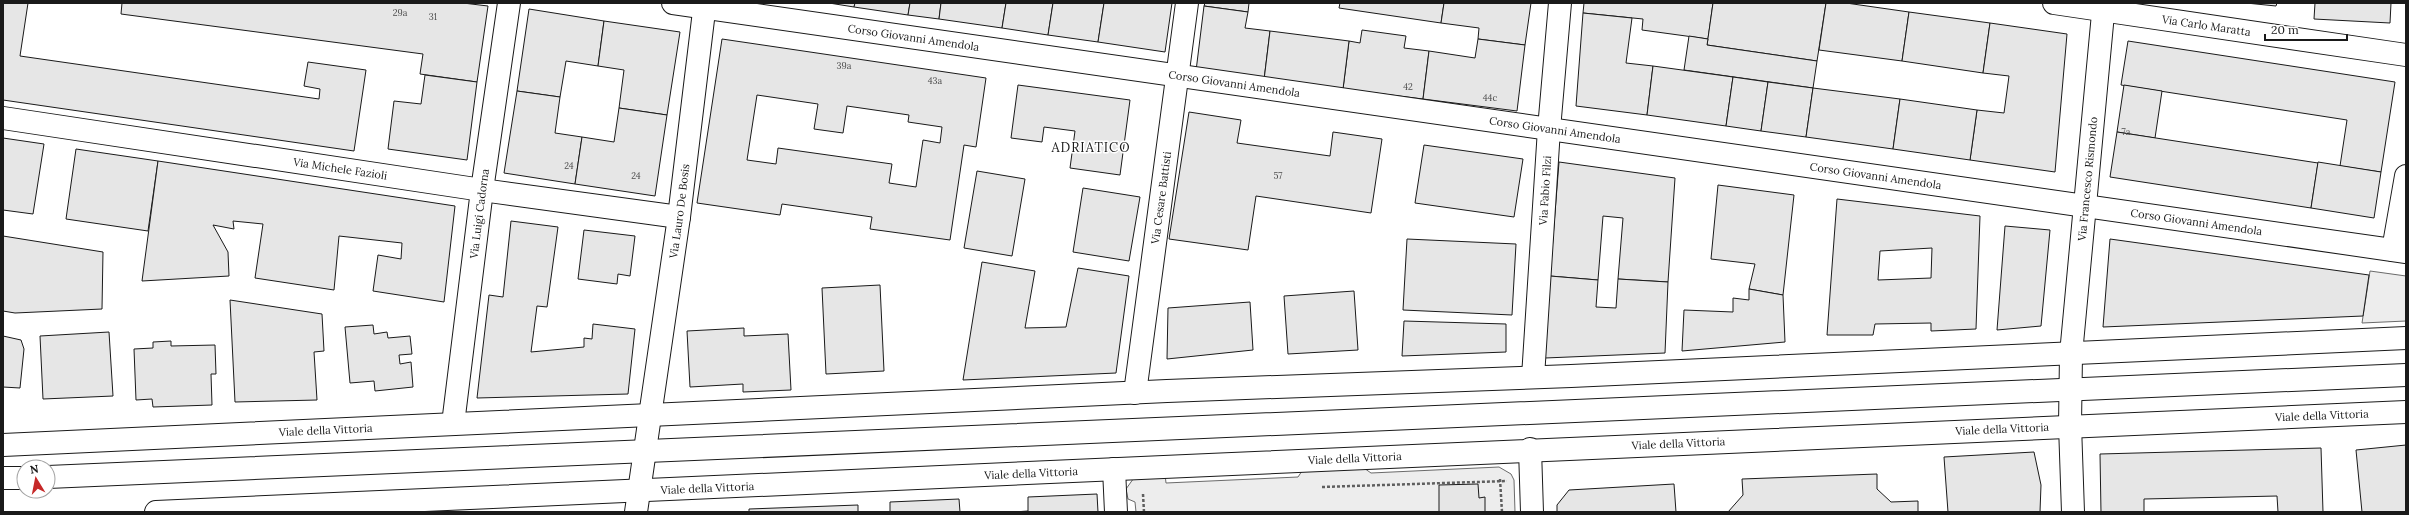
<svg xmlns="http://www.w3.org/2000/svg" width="2409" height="515" font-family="Lora,serif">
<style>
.parking{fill:#ededed;stroke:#6a6a6a}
.building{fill:#e6e6e6;stroke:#1a1a1a;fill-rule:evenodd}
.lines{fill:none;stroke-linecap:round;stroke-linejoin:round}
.minor-casing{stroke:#1a1a1a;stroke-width:24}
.path{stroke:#5f5f5f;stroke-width:2.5;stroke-dasharray:3 2;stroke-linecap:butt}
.minor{stroke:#fff;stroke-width:22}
.labels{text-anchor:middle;stroke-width:3;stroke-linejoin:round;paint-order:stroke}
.number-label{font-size:9px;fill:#4d4d4d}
.street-label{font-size:11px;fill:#1a1a1a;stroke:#fff}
.quarter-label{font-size:13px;letter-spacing:1px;fill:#1a1a1a;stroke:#fff}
</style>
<rect width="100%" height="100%" fill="#fff"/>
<g class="parking">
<polygon points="2370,271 2406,276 2406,321 2362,323"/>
<polygon points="1361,466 1371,473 1499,467 1511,474 1514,480 1515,512 1136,512 1135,502 1128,499 1126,489 1136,475 1165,474 1166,483 1298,477 1304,468"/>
</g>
<g class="building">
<polygon points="3,3 28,3 20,56 319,99 320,89 304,86 308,62 366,70 354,151 3,100"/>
<polygon points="122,3 463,3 488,6 477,82 420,74 423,54 121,14"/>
<polygon points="829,3 855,3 854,7"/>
<polygon points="855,3 910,3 908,15 854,7"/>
<polygon points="910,3 941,3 939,19 908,15"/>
<polygon points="941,3 1006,3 1002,28 939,19"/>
<polygon points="1006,3 1053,3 1048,35 1002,28"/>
<polygon points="1053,3 1104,3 1098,42 1048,35"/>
<polygon points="1104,3 1172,3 1165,52 1098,42"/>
<polygon points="1205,3 1249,3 1248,12 1204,6"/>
<polygon points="1340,3 1444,3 1441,23 1339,8"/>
<polygon points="1444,3 1531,3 1525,45 1478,39 1479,28 1441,23"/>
<polygon points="1584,3 1713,3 1708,39 1642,30 1643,19 1583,13"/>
<polygon points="1713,3 1826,3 1817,61 1707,45"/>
<polygon points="1826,3 1846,3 1909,12 1902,61 1819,50"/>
<polygon points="2246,3 2277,3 2276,6"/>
<polygon points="2315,3 2391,3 2390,23 2314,19"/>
<polygon points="1204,6 1248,12 1245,28 1270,31 1264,80 1196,71"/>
<polygon points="529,9 604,21 598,66 566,61 560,97 517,91"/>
<polygon points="1909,12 1990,23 1983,73 1902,61"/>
<polygon points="1583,13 1632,18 1626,63 1653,66 1647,115 1576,106"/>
<polygon points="604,21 680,32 667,115 619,108 624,70 598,66"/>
<polygon points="1990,23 2067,34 2055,172 1970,160 1977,110 2004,113 2009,76 1983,73"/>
<polygon points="1362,30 1406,36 1404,48 1429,51 1423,99 1343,89 1349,41 1360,43"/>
<polygon points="1270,31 1349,41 1343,89 1264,80"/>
<polygon points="1689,36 1708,39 1707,45 1817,61 1813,88 1684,70"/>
<path d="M722,39L986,78L976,147L964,145L950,240L870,229L872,217L782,204L780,215L697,203ZM757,95L818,104L814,129L843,133L847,106L909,115L908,122L942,127L940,143L923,140L916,187L889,183L892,164L778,148L776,164L747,160Z"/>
<polygon points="1478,39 1525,45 1517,111 1423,99 1429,51 1475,58"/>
<polygon points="2128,41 2395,82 2381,172 2340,166 2347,120 2121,85"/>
<polygon points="1653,66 1733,77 1726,126 1647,115"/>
<polygon points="425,75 477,82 467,160 388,149 394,101 421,104"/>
<polygon points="1733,77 1768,82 1761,131 1726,126"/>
<polygon points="1768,82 1813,88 1806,137 1761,131"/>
<polygon points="1018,85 1130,100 1120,175 1070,168 1075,131 1044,127 1042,142 1011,138"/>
<polygon points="2124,85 2162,91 2155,138 2117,132"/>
<polygon points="1813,88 1900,99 1893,149 1806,137"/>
<polygon points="517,91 560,97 555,133 582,137 575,184 504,173"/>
<polygon points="1900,99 1977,110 1970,160 1893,149"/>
<polygon points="619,108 667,115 655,196 575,184 582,137 614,142"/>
<polygon points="1189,112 1241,120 1237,143 1330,156 1333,132 1382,139 1371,213 1256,196 1248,250 1169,239"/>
<polygon points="2117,132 2318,163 2311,208 2110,177"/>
<polygon points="3,138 44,144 33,214 3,210"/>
<polygon points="1424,145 1523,159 1514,217 1415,203"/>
<polygon points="76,149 158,161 148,231 66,219"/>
<polygon points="158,161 455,206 444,302 373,291 378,255 401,259 402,243 339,236 334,290 255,278 263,224 233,221 234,229 213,225 228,252 229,276 142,281"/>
<polygon points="1559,162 1675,178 1668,282 1618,279 1623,218 1603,216 1598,280 1550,276"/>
<polygon points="2318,162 2381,172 2374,218 2311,208"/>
<polygon points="977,171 1025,179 1012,256 964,248"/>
<polygon points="1718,185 1794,195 1783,295 1749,289 1755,264 1711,259"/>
<polygon points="1083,188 1140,197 1129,261 1073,252"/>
<path d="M1837,199L1980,216L1976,329L1931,331V323L1875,324L1873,335H1827ZM1932,248L1931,278L1878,280L1880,251Z"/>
<polygon points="511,221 558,227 547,307 537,306 531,352 584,347 584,338 592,339 593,324 635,329 628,394 477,398 489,295 503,297"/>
<polygon points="2005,226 2050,230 2041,326 1997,330"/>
<polygon points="584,230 635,236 630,276 618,274 617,284 578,279"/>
<polygon points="3,236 103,252 102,309 15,313 3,311"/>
<polygon points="1407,239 1516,244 1512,315 1403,310"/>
<polygon points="2110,239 2369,275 2363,316 2103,327"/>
<polygon points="982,262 1035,271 1025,328 1066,327 1078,268 1129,276 1116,373 963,380"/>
<polygon points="1550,276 1598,280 1596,307 1616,308 1618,279 1668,282 1665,353 1545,358"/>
<polygon points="880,285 884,371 826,374 822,288"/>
<polygon points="1749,289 1783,295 1785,342 1682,351 1684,310 1733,312 1733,298 1749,300"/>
<polygon points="1354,291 1358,350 1288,354 1284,296"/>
<polygon points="230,300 322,314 324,351 314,352 317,400 235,402"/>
<polygon points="1250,302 1253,350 1167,359 1168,308"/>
<polygon points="1404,321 1506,324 1506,352 1402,356"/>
<polygon points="373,325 374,334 387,332 388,338 410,336 412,354 399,355 400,364 411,362 413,387 375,391 374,381 350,383 345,327"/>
<polygon points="744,328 744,336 788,334 791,390 743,392 743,384 690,387 687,331"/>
<polygon points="109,332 113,396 43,399 40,336"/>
<polygon points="3,336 21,340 24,349 20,388 3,387"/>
<polygon points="171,341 171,346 215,345 216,374 211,374 212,405 153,407 152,399 136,400 134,349 153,348 153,342"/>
<polygon points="2406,445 2406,512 2362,512 2356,450"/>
<polygon points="2321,448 2323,512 2278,512 2277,496 2144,499 2144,512 2101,512 2100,454"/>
<polygon points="2034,452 2041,485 2040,512 1948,512 1944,457"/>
<polygon points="1877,474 1877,489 1891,502 1918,501 1918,512 1728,512 1743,495 1742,479"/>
<polygon points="1478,484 1479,498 1485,497 1485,512 1439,512 1439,485"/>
<polygon points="1674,484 1676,512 1557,512 1557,505 1569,490"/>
<polygon points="1097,494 1098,512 1014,512 1028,511 1028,497"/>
<polygon points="959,499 960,512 890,512 890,502"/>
<polygon points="858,505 858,512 749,512 749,509"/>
</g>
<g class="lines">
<defs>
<g id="minor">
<path id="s1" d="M673,3L2406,252"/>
<path id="s2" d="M2054,3L2406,55"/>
<path id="s3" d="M3,118L482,190L679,217"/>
<polyline points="2393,250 2406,176"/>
<path id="s4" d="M1533,377L1549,129L1560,3"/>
<path id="s5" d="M1135,393L1187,3"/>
<path id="s6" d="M453,424L482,190L509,3"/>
<path id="s7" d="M3,445L1167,391L1571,376L2406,338"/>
<polyline points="1530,449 1532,512"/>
<polyline points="1114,469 1116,512"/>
<polyline points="48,477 2406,375"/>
<polyline points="3,478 24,478"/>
<path id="s8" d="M156,512C906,481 1656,442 2406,412"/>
<path id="s9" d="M636,512L679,217L705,3"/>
<path id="s10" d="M2073,512L2070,425L2071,354L2104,3"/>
</g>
</defs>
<use href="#minor" class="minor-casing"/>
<g class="path">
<polyline points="1500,479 1502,512"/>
<polyline points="1322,487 1507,481"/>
<polyline points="1143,494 1144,512"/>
</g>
<use href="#minor" class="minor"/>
</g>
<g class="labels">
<g class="number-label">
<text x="400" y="16">29a</text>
<text x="433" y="20">31</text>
<text x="844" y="69">39a</text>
<text x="935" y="84">43a</text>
<text x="1408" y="90">42</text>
<text x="1490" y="101">44c</text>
<text x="2126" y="135">7a</text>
<text x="569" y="169">24</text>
<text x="636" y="179">24</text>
<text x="1278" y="179">57</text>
</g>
<g class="street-label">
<text dy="4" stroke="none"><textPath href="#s2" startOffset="154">Via Carlo Maratta</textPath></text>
<text dy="4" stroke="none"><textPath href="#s1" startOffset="243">Corso Giovanni Amendola</textPath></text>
<text dy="4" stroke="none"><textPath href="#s1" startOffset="567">Corso Giovanni Amendola</textPath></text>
<text dy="4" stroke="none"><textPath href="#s1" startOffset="891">Corso Giovanni Amendola</textPath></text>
<text dy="4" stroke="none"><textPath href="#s3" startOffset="341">Via Michele Fazioli</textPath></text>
<text dy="4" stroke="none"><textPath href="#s1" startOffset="1215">Corso Giovanni Amendola</textPath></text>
<text dy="4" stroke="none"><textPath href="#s10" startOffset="334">Via Francesco Rismondo</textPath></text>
<text dy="4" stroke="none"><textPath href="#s4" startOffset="187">Via Fabio Filzi</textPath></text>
<text dy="4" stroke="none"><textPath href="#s5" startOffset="197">Via Cesare Battisti</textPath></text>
<text dy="4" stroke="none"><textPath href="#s9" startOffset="304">Via Lauro De Bosis</textPath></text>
<text dy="4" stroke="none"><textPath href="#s6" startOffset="212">Via Luigi Cadorna</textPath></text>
<text dy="4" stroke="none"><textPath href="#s1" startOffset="1539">Corso Giovanni Amendola</textPath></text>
<text dy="4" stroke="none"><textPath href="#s8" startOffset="2168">Viale della Vittoria</textPath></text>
<text dy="4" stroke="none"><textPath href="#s8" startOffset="1848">Viale della Vittoria</textPath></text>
<text dy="4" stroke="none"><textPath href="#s7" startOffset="323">Viale della Vittoria</textPath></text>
<text dy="4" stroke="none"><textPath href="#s8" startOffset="1524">Viale della Vittoria</textPath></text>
<text dy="4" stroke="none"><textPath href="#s8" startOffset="1200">Viale della Vittoria</textPath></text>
<text dy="4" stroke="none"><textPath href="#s8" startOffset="876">Viale della Vittoria</textPath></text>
<text dy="4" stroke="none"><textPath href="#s8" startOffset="552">Viale della Vittoria</textPath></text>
</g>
<g class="quarter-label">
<text x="1091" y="152">ADRIATICO</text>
</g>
</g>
<rect width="2409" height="515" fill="none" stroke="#1a1a1a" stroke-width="8"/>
<g transform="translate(36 479) rotate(350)"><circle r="19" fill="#ffffff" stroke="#a3a3a3"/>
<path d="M0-3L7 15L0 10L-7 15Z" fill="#c62828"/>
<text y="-6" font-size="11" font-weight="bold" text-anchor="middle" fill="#1a1a1a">N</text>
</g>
<path d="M2265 34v6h82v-6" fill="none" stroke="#1a1a1a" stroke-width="2"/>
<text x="2271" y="34" font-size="12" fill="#1a1a1a" stroke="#ffffff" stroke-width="3" paint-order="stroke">20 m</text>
</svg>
